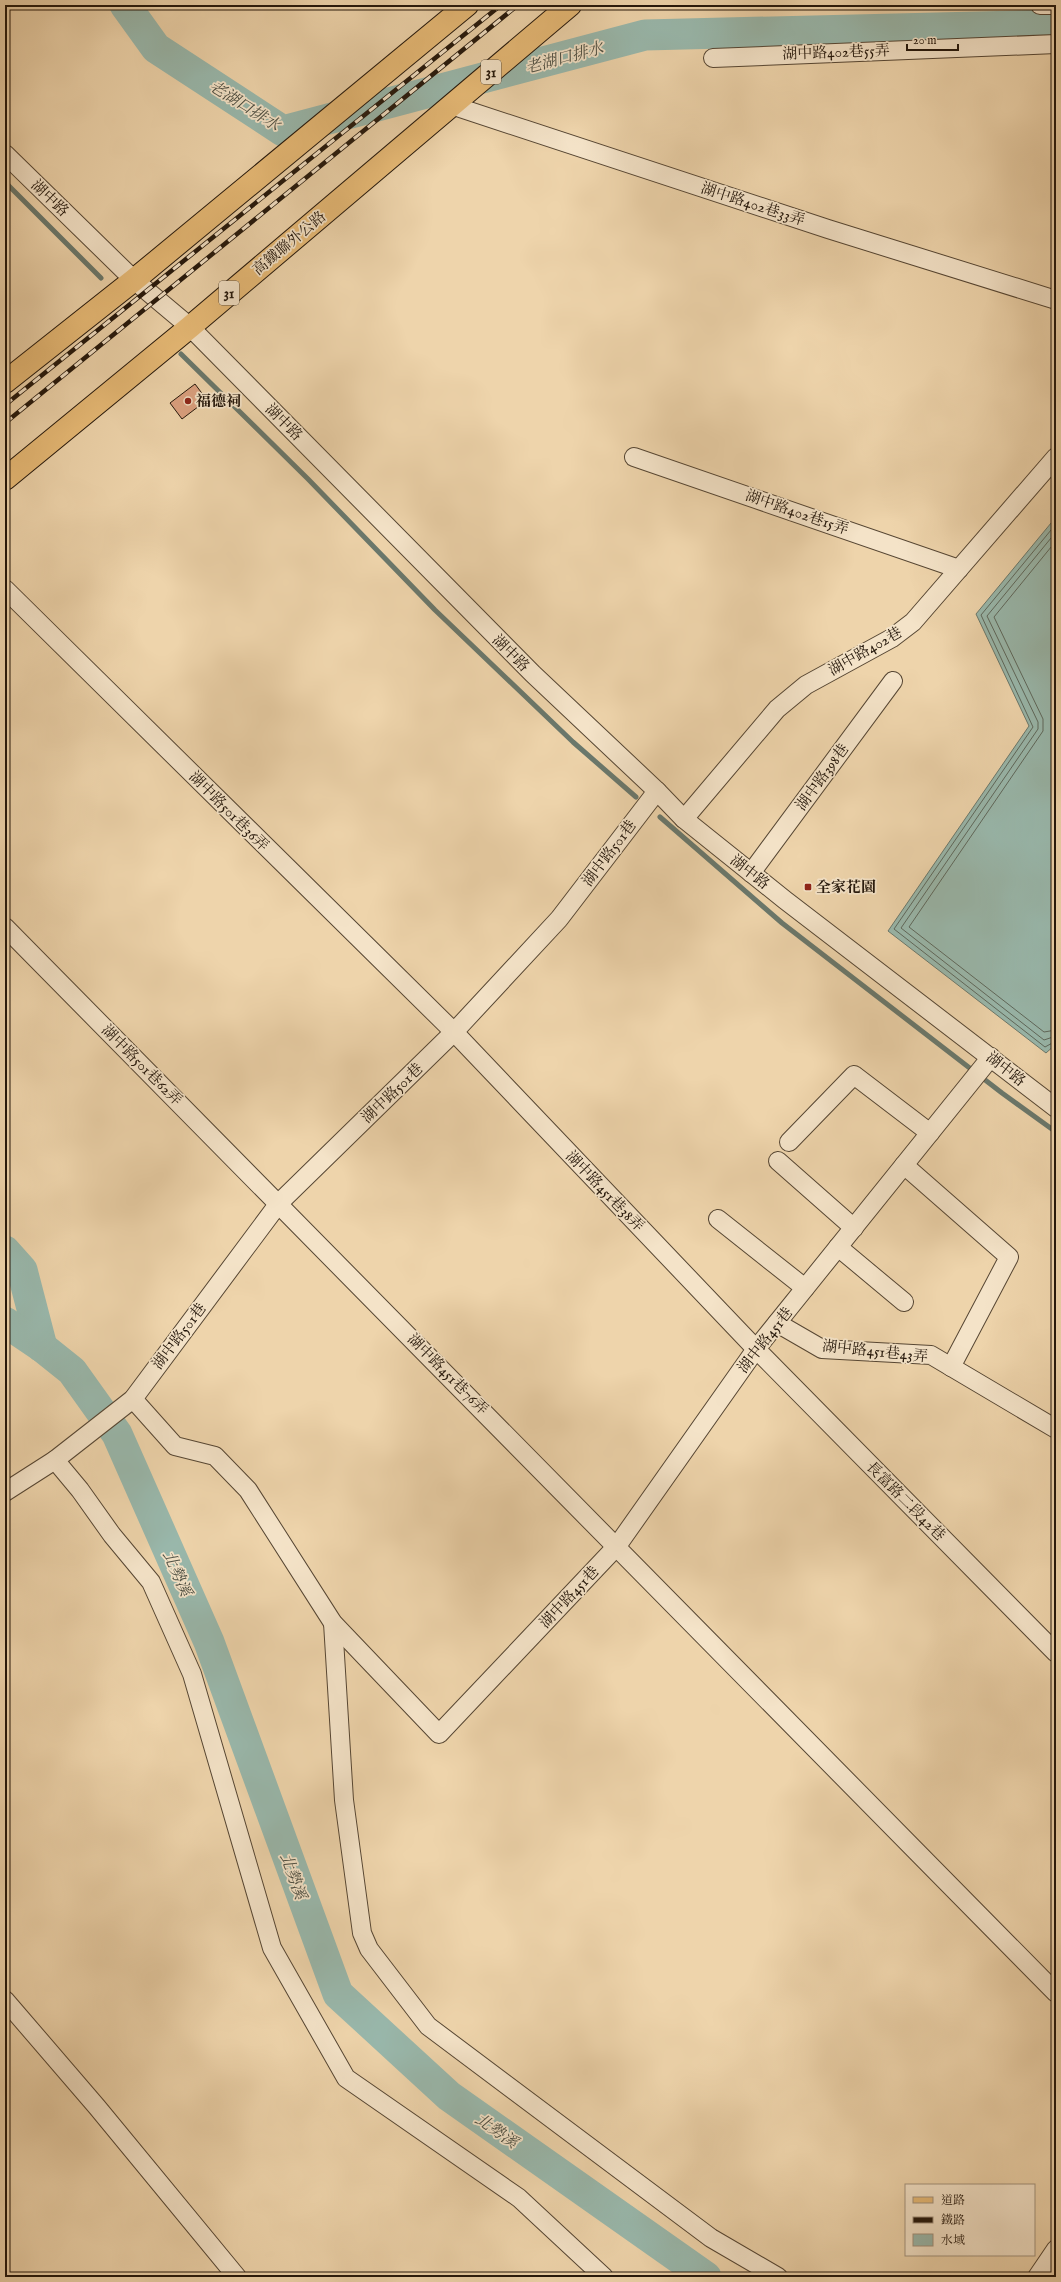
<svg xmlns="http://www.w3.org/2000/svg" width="1061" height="2282" font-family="'IM FELL English','Noto Serif TC',serif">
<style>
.water{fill:#99b8ac;stroke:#6a786c}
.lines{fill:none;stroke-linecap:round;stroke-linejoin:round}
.shore{stroke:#5e685c;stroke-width:1}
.stream{stroke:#6a786c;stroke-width:5}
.river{stroke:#99b8ac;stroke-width:31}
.building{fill:#dca180;stroke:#24170b}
.minor-casing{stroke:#564633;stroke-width:20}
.major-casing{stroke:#24170b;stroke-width:24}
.minor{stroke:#f4e3c8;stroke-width:18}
.major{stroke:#e7ba76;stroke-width:22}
.rail-casing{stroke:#24170b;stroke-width:4.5}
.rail{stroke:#f4e3c8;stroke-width:3;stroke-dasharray:9;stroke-linecap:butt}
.poi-dot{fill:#8f2418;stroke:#f4e3c8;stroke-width:1.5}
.labels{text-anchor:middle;stroke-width:3.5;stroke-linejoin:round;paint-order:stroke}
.shield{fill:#f4e3c8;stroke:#625444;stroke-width:1}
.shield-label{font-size:14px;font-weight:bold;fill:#24170b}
.street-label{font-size:15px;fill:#24170b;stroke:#f4e3c8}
.poi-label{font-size:15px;font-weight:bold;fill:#24170b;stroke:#f4e3c8;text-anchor:start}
.water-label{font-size:16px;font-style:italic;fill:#4d4f43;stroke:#f4e3c8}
</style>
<rect width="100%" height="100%" fill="#eed4ab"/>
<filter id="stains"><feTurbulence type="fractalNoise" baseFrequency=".005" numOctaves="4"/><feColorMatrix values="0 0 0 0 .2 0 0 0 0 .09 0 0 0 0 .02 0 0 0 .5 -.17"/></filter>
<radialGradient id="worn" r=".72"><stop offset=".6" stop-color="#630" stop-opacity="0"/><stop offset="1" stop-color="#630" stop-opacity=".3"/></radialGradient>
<polygon class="water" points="1056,517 1056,1044 1046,1053 888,931 1029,726 976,614"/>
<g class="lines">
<g class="shore">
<polyline points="1056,524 981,615 1033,727 894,929 1045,1047 1056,1041"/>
<polyline points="1056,532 987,616 1038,722 1038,729 901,928 1044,1040 1056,1036"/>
<polyline points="1056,541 994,617 1043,719 1043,731 909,927 1044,1032 1056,1030"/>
</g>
<g class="stream">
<polyline points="5,182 101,278"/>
<polyline points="181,354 308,479 435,610 573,742 636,797"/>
<polyline points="660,817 782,923 1002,1093 1056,1132"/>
</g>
<g class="river">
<polyline points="125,5 156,48 283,131 645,35 1056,25"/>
<polyline points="5,1251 22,1270 42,1347"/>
<polyline points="5,1322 42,1347 72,1371 117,1434 209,1642 338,1994 449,2096 706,2277"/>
</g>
</g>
<polygon class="building" points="195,384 207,400 182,419 170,403"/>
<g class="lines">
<defs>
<g id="minor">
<polyline points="1040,5 1056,5"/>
<polyline points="713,58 1056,44"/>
<polyline points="451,105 828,229 1056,300"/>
<polyline points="5,154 134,280 190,327 533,674 657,791 684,819 785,900 1056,1108"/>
<polyline points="634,457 959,569"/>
<polyline points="5,589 454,1032 756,1349 1056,1653"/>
<polyline points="684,819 777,709 806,685 892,638 913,622 1056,457"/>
<polyline points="751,873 893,681"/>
<polyline points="5,927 1056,1993"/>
<polyline points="789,1142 854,1075 930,1133"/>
<polyline points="778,1161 854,1228"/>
<polyline points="904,1165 1009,1257 951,1367"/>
<polyline points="718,1219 805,1288"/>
<polyline points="838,1247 904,1302"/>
<polyline points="777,1323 822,1349 931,1355 1056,1429"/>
<polyline points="133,1399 175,1446 215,1456 248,1490 333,1623 439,1734 617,1546 756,1349 991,1057"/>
<polyline points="55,1460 80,1490 112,1535 151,1582 192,1674 272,1948 346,2078 519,2198 604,2277"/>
<polyline points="5,1492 55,1460 133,1399 279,1203 454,1032 559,919 657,791"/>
<polyline points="333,1623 344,1800 362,1933 369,1949 428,2026 711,2238 778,2277"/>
<polyline points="5,2000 97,2107 237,2277"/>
<polyline points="1037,2277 1056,2249"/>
</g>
<g id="major">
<polyline points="5,382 134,280 467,5"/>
<polyline points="5,479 190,327 570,5"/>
</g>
</defs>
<use href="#minor" class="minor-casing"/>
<use href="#major" class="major-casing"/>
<use href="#minor" class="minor"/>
<use href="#major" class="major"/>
<defs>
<g id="rail">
<polyline points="5,405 501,5"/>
<polyline points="5,423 518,5"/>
</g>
</defs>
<use href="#rail" class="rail-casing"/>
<use href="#rail" class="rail"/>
</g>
<g class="poi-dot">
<circle cx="188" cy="401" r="4"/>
<rect x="804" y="883" width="8" height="8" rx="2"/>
</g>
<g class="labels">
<g class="shield">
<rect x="481" y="60" width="20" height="24" rx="3"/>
<rect x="219" y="281" width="20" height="24" rx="3"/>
</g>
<g class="shield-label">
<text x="491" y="77">31</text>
<text x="229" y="298">31</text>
</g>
<g class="street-label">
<text transform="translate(836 52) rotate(-2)" y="5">湖中路402巷55弄</text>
<text transform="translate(50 198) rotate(44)" y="5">湖中路</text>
<text transform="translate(753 204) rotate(18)" y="5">湖中路402巷33弄</text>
<text transform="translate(289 243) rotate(-40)" y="5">高鐵聯外公路</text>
<text transform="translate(284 422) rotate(45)" y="5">湖中路</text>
<text transform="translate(797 512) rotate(19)" y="5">湖中路402巷15弄</text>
<text transform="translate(865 651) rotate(-30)" y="5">湖中路402巷</text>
<text transform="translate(511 653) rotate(45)" y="5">湖中路</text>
<text transform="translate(822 777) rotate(-54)" y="5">湖中路398巷</text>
<text transform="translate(229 811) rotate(45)" y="5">湖中路501巷36弄</text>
<text transform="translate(609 853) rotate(-53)" y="5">湖中路501巷</text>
<text transform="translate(750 872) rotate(38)" y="5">湖中路</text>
<text transform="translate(142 1065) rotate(45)" y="5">湖中路501巷62弄</text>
<text transform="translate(1006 1069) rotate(38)" y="5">湖中路</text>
<text transform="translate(392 1093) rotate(-44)" y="5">湖中路501巷</text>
<text transform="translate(605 1191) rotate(46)" y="5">湖中路451巷38弄</text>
<text transform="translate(179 1336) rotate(-53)" y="5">湖中路501巷</text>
<text transform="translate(765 1340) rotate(-52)" y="5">湖中路451巷</text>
<text transform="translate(875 1351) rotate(6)" y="5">湖中路451巷43弄</text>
<text transform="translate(448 1374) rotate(45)" y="5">湖中路451巷76弄</text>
<text transform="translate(906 1501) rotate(45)" y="5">長富路二段42巷</text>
<text transform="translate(569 1597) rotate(-47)" y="5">湖中路451巷</text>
</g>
<g class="poi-label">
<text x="196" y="406">福德祠</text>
<text x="816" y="892">全家花園</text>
</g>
<g class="water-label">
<text transform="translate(564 57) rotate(-15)" y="6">老湖口排水</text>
<text transform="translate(245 105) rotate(32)" y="6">老湖口排水</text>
<text transform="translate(178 1573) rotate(66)" y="6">北勢溪</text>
<text transform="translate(294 1876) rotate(70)" y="6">北勢溪</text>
<text transform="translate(497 2130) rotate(35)" y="6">北勢溪</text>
</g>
</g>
<rect width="1061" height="2282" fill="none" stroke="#eed4ab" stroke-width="20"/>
<rect x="6" y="6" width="1049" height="2270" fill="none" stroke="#24170b" stroke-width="2"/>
<rect x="10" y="10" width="1041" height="2262" fill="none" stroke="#24170b"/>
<rect x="905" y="2184" width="130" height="72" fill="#f4e3c8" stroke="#a1917c"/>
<rect x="913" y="2197" width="20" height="6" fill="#e7ba76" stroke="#a1917c"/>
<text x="941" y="2204" font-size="12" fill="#24170b">道路</text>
<rect x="913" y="2217" width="20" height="6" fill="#24170b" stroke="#a1917c"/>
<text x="941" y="2224" font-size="12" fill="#24170b">鐵路</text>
<rect x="913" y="2234" width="20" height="12" fill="#99b8ac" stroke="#a1917c"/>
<text x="941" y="2244" font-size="12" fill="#24170b">水域</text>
<path d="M907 44v6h51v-6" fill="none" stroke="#24170b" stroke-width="2"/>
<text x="913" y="44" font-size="12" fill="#24170b" stroke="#f4e3c8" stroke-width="3" paint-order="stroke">20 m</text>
<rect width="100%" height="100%" filter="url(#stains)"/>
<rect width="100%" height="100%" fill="url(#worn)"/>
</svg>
